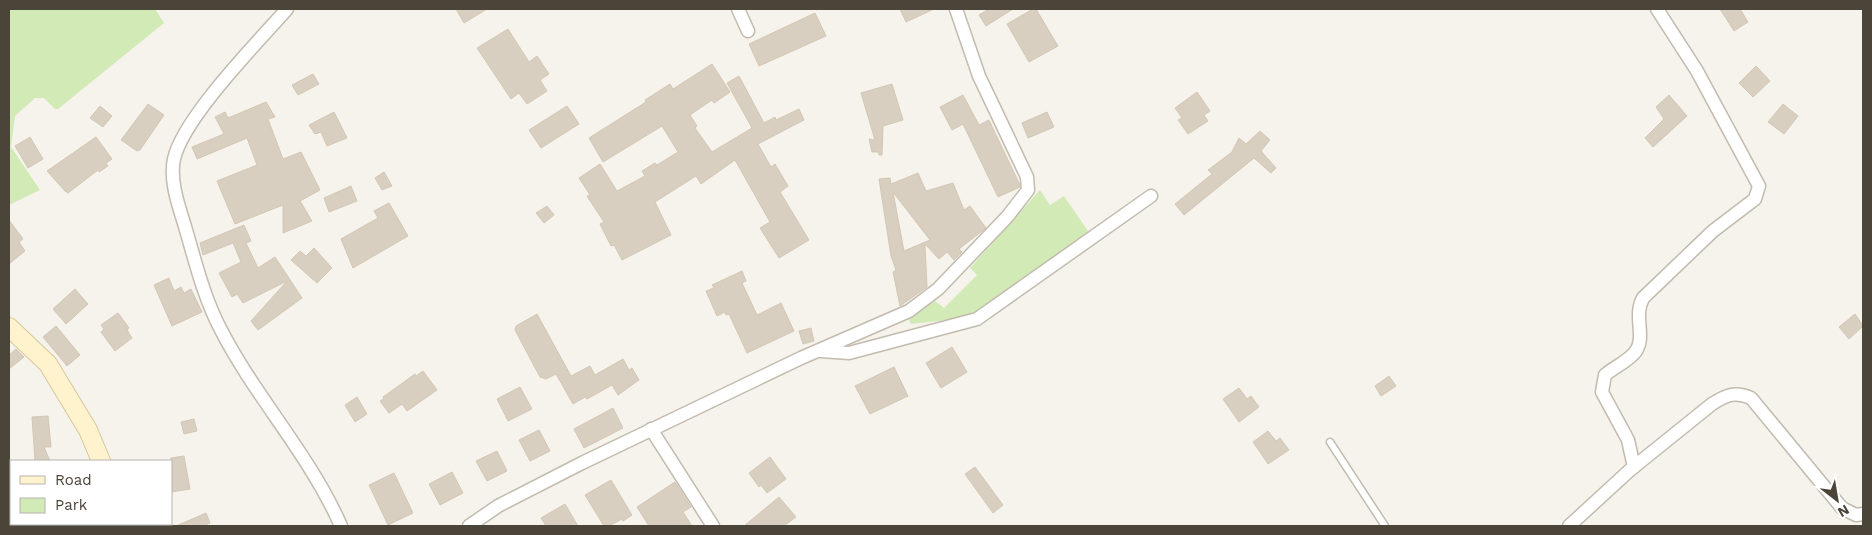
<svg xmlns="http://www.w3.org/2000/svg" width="1872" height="535" font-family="'Work Sans',sans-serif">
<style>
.green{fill:#d2eab5}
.building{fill:#d8cfc1;stroke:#d3c7b4;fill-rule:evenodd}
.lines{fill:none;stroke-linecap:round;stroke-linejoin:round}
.service-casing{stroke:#c2bbae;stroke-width:9}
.minor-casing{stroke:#c2bbae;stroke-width:15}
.secondary-casing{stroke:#d6c79b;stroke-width:20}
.service{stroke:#fff;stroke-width:6}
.minor{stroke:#fff;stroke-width:12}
.secondary{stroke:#fff3cd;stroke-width:18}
</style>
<rect width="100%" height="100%" fill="#f6f3ec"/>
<g class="green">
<polygon points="9,9 155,9 164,23 58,109 55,109 44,98 35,98 15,116 11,147 40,190 9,205"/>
<polygon points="1040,190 1050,205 1064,196 1090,234 1003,295 970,315 957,319 911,324 908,318 935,301 944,308 977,275 970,268"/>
</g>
<g class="building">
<polygon points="456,9 487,9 464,23"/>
<polygon points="900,9 934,9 906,22"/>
<polygon points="989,9 1013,9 986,26 979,15"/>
<polygon points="1033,9 1036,9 1058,46 1029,62 1007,24"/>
<polygon points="1720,9 1740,9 1748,22 1734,31"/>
<polygon points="815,13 826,36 759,66 749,44"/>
<polygon points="508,29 529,62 537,56 549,74 540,80 547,91 527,104 519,93 511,99 477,48"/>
<polygon points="712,64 730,92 714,103 712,100 690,115 697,126 695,128 712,152 752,128 727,83 739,76 764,123 775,117 776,120 799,109 804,120 758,144 771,167 775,164 788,186 780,192 809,240 779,258 760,228 770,222 735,160 701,184 696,176 655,202 671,235 622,260 614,245 611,246 600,224 604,222 587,196 590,195 579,178 600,164 617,191 645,176 642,171 655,163 657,165 678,152 662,126 603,162 589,138 646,102 645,100 670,84 673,89"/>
<polygon points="1756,66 1770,81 1753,97 1739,83"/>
<polygon points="313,74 319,84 298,95 292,85"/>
<polygon points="892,84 903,120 883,126 882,155 879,155 878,152 872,152 869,139 875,140 861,93"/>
<polygon points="1197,92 1210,111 1204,115 1208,121 1188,134 1178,120 1182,118 1175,108"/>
<polygon points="963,95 979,125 989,120 1019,183 1020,187 998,197 963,124 952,130 940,107"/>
<polygon points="1669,95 1687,116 1653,147 1645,138 1664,119 1656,107"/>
<polygon points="266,102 275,117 268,119 283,159 301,152 320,190 300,201 312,221 283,233 283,205 235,224 217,181 257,165 247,138 197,159 192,147 224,134 215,117 225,112 228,118"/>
<polygon points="148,104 164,115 140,150 137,151 121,140"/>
<polygon points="1783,104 1798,116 1784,134 1768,122"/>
<polygon points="100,106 112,116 103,127 90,118"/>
<polygon points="567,106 579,124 541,148 529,130"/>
<polygon points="334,112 347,138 327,146 321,132 315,134 309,125"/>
<polygon points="1047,112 1054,127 1028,138 1022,123"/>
<polygon points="1260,131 1270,140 1261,151 1276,168 1271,173 1254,158 1184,215 1175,204 1212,174 1208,170 1232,152 1239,138 1246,144"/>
<polygon points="30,137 43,159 28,168 15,146"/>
<polygon points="96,137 112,159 106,163 108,166 99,172 98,170 68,193 65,191 47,171"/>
<polygon points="384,172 392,186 382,190 375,178"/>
<path d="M918,173L926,191L953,183L964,210L970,206L986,228L959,249L962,252L954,260L947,252L939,259L925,244L927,287L900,306L893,272L896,270L891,256L879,179L890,178L891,184ZM893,192L930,240L904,251Z"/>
<polygon points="351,186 357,201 329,212 324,198"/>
<polygon points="389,203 408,236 353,268 341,239 378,218 374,211"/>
<polygon points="547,206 554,215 544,223 536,213"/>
<polygon points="9,220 23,239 19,242 25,251 9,264"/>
<polygon points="244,225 251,241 246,243 258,268 275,257 302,298 258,330 251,321 287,281 243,303 237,294 232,297 219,273 241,262 233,243 203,255 200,243"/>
<polygon points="314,248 332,268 317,283 291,260 300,251 306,256"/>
<polygon points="742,271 746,281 742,283 757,315 781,303 794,331 747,353 729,314 726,315 725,312 717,316 706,291 714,288 712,285"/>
<polygon points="169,278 174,291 181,287 184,293 191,289 202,312 172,326 154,285"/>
<polygon points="75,289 88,304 66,324 53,309"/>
<polygon points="118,313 129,328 127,330 132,338 115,351 101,332 104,329 101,325"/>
<polygon points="537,314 571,376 590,366 595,375 623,359 629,370 632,368 639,380 618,395 612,385 587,399 585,397 573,404 556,374 546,379 540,377 515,330 516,326"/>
<polygon points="1855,314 1863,326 1849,339 1839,327"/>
<polygon points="56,326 80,355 67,366 43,337"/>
<polygon points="811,328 814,341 803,344 799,331"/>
<polygon points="952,347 967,372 941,388 926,363"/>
<polygon points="16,349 24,357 9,369 9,355"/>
<polygon points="894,367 908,396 870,414 855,386"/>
<polygon points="423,371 437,390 407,411 402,404 389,413 380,401 384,399 383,397 415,374 416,376"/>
<polygon points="1389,376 1396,386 1381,396 1375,386"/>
<polygon points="520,387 532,409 508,421 497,399"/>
<polygon points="1239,388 1247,399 1251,396 1259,407 1239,422 1223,399"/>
<polygon points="357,397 367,414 355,422 345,405"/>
<polygon points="613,408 623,428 584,448 574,429"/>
<polygon points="48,416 51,447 44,447 50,461 35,461 32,417"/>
<polygon points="194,419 197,431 184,434 181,422"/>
<polygon points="539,430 550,451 530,461 519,440"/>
<polygon points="1268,431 1276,441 1280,438 1289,450 1268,464 1253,442"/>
<polygon points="497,451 507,471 487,481 476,461"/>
<polygon points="184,456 190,489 171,492 171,458"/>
<polygon points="770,457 786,479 767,493 761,485 759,487 749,473"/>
<polygon points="975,467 1003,505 993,513 965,474"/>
<polygon points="452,472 463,493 440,505 429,484"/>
<polygon points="394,473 413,513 388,525 369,485"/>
<polygon points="611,480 632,515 623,521 622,519 609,526 604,526 585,495"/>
<polygon points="675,482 691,507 683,512 692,526 649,526 637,507"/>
<polygon points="779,497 796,517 784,526 744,526"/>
<polygon points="565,504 578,526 546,526 541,518"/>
<polygon points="206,513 210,523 203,526 176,526"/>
</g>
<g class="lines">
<defs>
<polyline id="service" points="1330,442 1385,526"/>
<g id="minor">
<path d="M287,9C257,43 183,118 174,159C169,182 180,209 186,230C196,264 204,298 221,330C256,398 310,455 341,526"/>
<polyline points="738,9 748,31"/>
<polyline points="821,351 849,353 977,319 1151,196"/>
<polyline points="651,429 713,526"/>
<path d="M1634,467L1628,440L1602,392L1605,375C1614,367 1629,361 1636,351C1646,336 1633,316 1643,298L1713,231L1755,199L1759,186L1697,71L1657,9"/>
<polyline points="469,526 498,506 582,463 801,358 909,311 938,289 1007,217 1028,190 1027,177 979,76 956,9"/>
<path d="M1569,526L1630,470L1712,404C1726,395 1735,391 1751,398L1842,508L1856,515L1863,514"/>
</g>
<g id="secondary">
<polyline points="9,327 48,364 88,430 101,461"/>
<polyline points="120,524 120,526"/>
</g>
</defs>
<use href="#service" class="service-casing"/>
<use href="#minor" class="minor-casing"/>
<use href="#secondary" class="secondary-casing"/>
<use href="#service" class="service"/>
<use href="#minor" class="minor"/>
<use href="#secondary" class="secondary"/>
</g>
<rect width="1872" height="535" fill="none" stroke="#4b4439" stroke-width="20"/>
<rect x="10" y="460" width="162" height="65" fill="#ffffff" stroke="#b7b4b0"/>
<rect x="20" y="476" width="25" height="8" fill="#fff3cd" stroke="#b7b4b0"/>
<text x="55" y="485" font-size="15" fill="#4b4439">Road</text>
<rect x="20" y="498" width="25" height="15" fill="#d2eab5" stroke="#b7b4b0"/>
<text x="55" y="510" font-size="15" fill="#4b4439">Park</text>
<g transform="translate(1837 500) rotate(149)" stroke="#ffffff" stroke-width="4" paint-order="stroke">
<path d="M0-4L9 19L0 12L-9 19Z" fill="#4b4439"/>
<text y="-8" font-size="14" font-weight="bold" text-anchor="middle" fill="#4b4439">N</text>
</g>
</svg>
